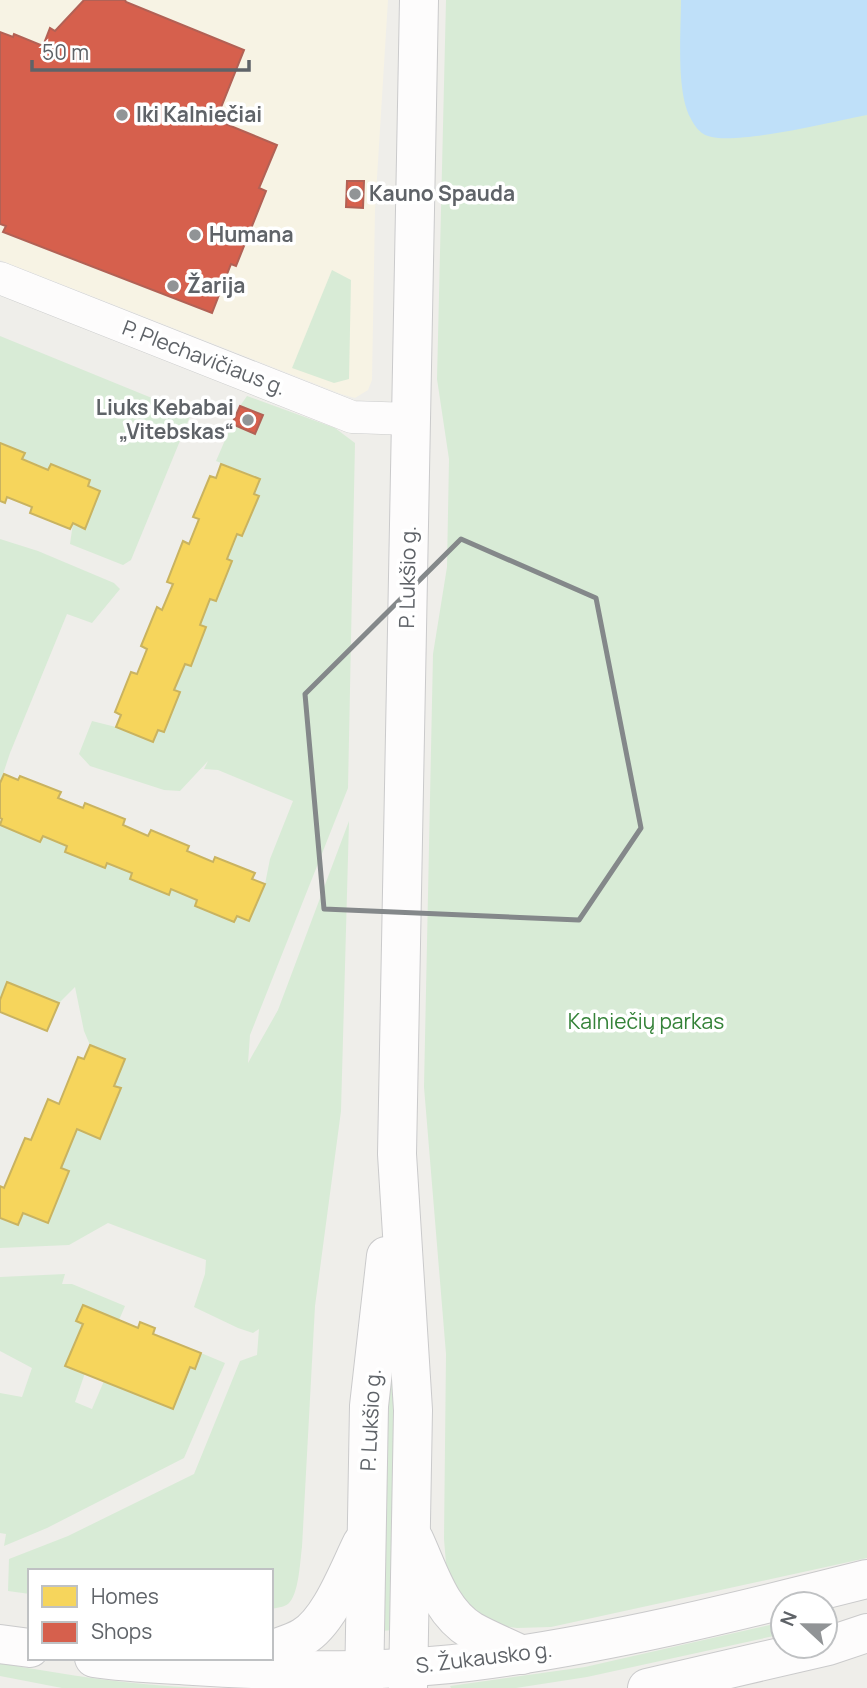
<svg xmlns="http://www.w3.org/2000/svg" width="867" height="1688" font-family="Manrope,sans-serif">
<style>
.commercial{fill:#f7f3e4}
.green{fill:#d8ebd6}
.water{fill:#bfe0f9}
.homes{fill:#f6d55c;stroke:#c9b360;stroke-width:2}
.shops{fill:#d6604d;stroke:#b26155;stroke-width:2}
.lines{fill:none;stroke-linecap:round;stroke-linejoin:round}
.street-casing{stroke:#cbcccc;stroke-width:33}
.secondary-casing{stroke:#cacacb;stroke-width:40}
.street{stroke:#fdfcfc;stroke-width:32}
.secondary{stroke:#fdfcfc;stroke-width:38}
.marked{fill:none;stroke:#84888a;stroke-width:5;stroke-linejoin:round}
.poi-dot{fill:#919496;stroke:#fff;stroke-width:2.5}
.labels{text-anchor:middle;stroke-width:7;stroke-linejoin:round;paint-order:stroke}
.poi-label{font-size:21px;font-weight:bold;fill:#5f6368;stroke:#fff;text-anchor:start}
.street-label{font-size:21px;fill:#5f6368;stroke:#fff}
.park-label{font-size:21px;fill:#348238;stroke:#fff}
</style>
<rect width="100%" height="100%" fill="#efeeea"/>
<polygon class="commercial" points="0,0 388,0 375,210 372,380 368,390 355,398 341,394 0,260"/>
<g class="green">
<polygon points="446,0 867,0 867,1558 551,1627 517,1628 494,1625 475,1619 447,1576 444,1539 446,1354 424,1087 433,654 447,567 449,459 437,379"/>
<polygon points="332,270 351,280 349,379 334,383 292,368"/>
<polygon points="0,336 191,414 131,560 123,565 70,544 73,523 85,528 100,491 88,486 90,480 51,464 48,470 22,459 24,454 0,443"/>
<path d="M247,396L335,428L355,443L348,788L250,1035L248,1063L278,1010L349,821L341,1111L315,1306L302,1547C300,1561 299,1595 288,1604C284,1607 276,1608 271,1609V1571H30V1594L8,1591L9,1559L68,1536L194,1474L240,1361L257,1355L259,1329L253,1333L238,1328L194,1307L205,1274L206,1260L108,1223L69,1245L0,1248V1218L18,1225L23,1213L48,1223L61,1168L77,1129L101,1138L121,1089L114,1086L125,1060L90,1045L84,1031L75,987L59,1003L8,982L0,1000V825L40,841L43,836L67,846L65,852L104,868L107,863L132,873L131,879L168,895L171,889L197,900L195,906L234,922L237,916L249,921L265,884L270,859L293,801L218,770L204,769L208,761L180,791L164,790L90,766L79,754L92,721L116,727L153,742L158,730L164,732L180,692L174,690L185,664L191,666L205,627L200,625L210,599L216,601L232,562L227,559L237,534L243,536L259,496L254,494L260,479L216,461L232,424L256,433L263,415L240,406Z"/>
<polygon points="0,539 38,551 114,583 120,589 92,623 67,614 10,753 0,783"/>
<polygon points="65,1274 62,1284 72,1284 125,1306 119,1320 83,1305 76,1321 83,1324 66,1365 85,1373 75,1402 92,1409 104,1381 173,1409 190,1367 195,1369 201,1353 225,1363 184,1458 47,1528 4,1546 6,1534 0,1533 0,1393 22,1397 32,1368 0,1351 0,1277"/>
<polygon points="395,1370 393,1630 382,1631 385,1380"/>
<polygon points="783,1622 783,1634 587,1677 516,1688 451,1688 450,1686 585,1667"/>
<path d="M0,1663C66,1675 132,1685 199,1688H62L0,1676Z"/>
</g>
<path class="water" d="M681,0H867V115C835,121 736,146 708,136C699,133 694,125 690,117C676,90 681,31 681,0Z"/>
<g class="homes">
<polygon points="0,443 25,453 22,459 48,470 51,464 90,480 88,486 100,491 85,529 73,523 70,529 30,513 32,507 7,497 5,503 0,501"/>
<polygon points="221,464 260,479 254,494 259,496 242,536 237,534 227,559 232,561 216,601 210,599 200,625 206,627 191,666 185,664 174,690 180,692 164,732 158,730 153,742 116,727 121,715 115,712 131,672 137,674 147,649 141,646 157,607 162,610 173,584 167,582 183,541 189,544 199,519 193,517 210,476 216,478"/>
<polygon points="4,774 18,780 20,776 61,792 58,798 83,808 85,803 125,819 123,825 148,836 151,830 189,846 187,851 213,862 215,857 255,873 252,879 265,884 249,921 237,916 234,922 195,906 197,900 171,889 169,895 130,879 132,873 107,863 105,868 65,852 67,846 43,836 40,842 0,825 2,819 0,818 0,783"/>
<polygon points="7,982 59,1003 47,1031 0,1012 0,1000"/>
<polygon points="90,1045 125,1059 114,1086 121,1088 100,1139 77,1129 61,1168 69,1171 48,1223 23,1213 18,1225 0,1218 0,1186 4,1188 25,1138 31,1140 48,1099 59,1104 78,1057 84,1059"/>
<polygon points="83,1305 138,1328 140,1322 155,1328 153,1334 201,1353 195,1369 190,1367 173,1409 65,1366 83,1324 76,1321"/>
</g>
<g class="shops">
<polygon points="84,0 125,0 126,2 244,50 216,120 277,145 259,188 266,191 236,266 231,264 212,313 3,232 6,226 0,224 0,32 13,37 14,34 43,46 50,28 55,31"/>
<polygon points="347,181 364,181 363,208 346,207"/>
<polygon points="240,406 263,415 255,434 232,424"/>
</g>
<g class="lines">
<defs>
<polyline id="street" points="0,278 352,417 411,419"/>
<g id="secondary">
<path d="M414,1539C429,1571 440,1612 472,1631C488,1640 506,1647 522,1655"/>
<polyline points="0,1644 30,1648"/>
<path d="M271,1650C281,1646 293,1643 303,1637C330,1621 348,1571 362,1543"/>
<path d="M94,1658C127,1663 161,1664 194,1666C286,1672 378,1673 469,1662C604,1645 736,1612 867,1579"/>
<polyline points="364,1688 369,1406 386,1256"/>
<polyline points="408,1688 413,1410 397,1154 419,0"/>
<polyline points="647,1688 828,1646 867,1633"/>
</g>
</defs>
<use href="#street" class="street-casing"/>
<use href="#secondary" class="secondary-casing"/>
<use href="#street" class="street"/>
<use href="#secondary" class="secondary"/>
</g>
<path class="marked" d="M461,539L596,598L641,828L579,920L324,909L305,694Z"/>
<g class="poi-dot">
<circle cx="122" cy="115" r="7"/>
<circle cx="355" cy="194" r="7"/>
<circle cx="195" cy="235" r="7"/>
<circle cx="173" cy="286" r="7"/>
<circle cx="248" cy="420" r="7"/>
</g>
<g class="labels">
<g class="poi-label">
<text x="136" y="122">Iki Kalniečiai</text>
<text x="369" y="201">Kauno Spauda</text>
<text x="209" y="242">Humana</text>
<text x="187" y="293">Žarija</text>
<text x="234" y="415" text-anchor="end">Liuks Kebabai<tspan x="234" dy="24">„Vitebskas“</tspan></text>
</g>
<g class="street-label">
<text transform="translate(204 358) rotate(21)" y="7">P. Plechavičiaus g.</text>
<text transform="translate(408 577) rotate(-89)" y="7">P. Lukšio g.</text>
<text transform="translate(371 1420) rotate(-87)" y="7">P. Lukšio g.</text>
<text transform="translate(484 1658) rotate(-7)" y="7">S. Žukausko g.</text>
</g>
<g class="park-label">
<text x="646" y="1029">Kalniečių parkas</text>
</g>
</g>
<rect x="28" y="1569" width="245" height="91" fill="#ffffff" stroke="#bfc1c3" stroke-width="2"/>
<rect x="42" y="1586" width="35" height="21" fill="#f6d55c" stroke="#bfc1c3" stroke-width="2"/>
<text x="91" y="1604" font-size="21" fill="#5f6368">Homes</text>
<rect x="42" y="1622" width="35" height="21" fill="#d6604d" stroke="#bfc1c3" stroke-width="2"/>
<text x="91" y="1639" font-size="21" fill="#5f6368">Shops</text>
<g transform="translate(804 1625) rotate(292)"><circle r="33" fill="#ffffff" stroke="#bfc1c3" stroke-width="2"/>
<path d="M0-5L12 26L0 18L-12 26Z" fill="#919496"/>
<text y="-10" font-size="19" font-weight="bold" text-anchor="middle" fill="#5f6368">N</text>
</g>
<path d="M32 60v10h217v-10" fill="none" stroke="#5f6368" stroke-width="3.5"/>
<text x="42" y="60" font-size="21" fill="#5f6368" stroke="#ffffff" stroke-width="5" paint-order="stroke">50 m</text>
</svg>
